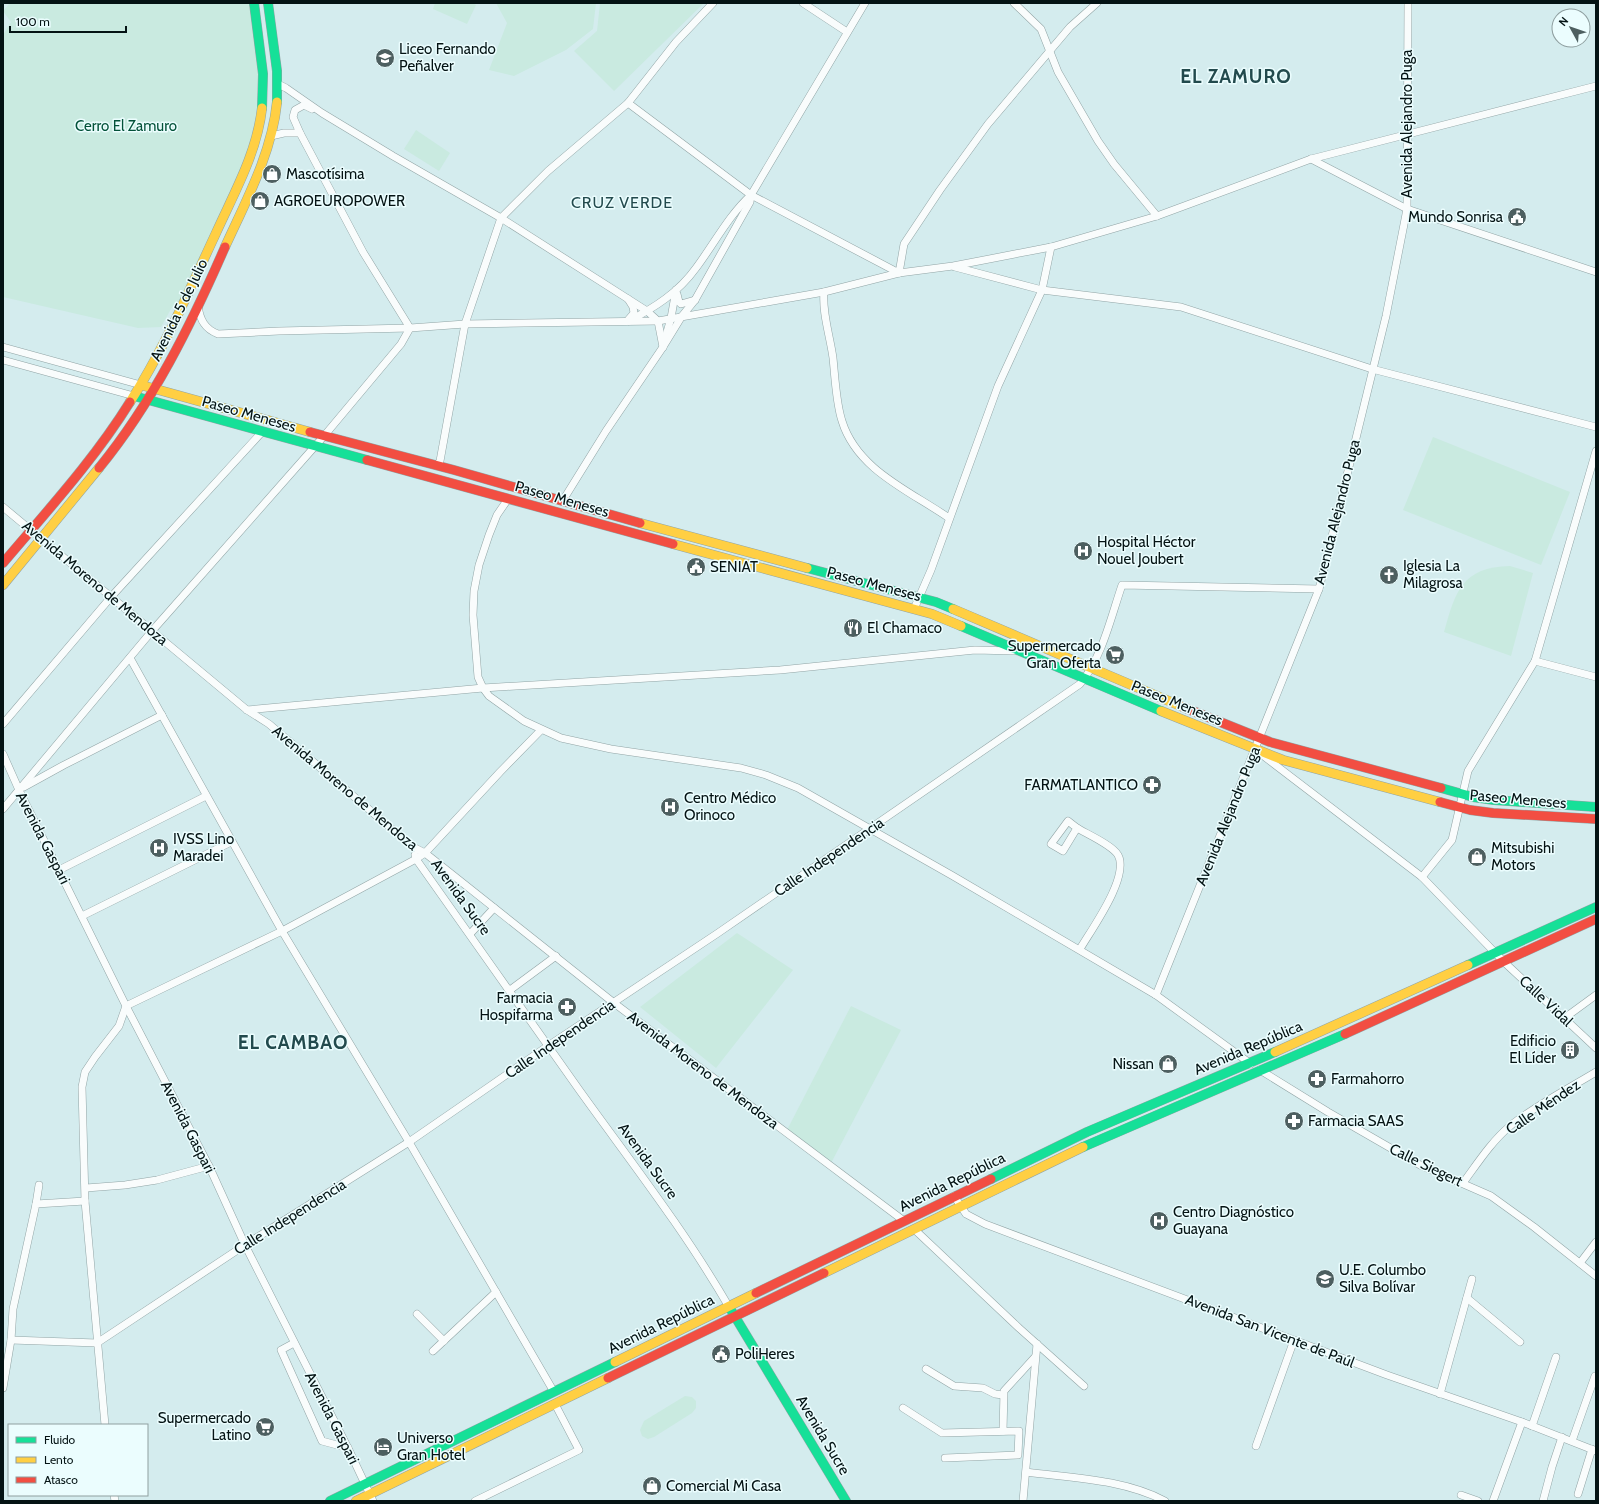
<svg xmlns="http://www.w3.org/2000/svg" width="1599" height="1504" font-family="Cabin,sans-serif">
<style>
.green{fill:#c9eae0}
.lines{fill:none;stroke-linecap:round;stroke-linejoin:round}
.street-casing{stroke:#91a4a5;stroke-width:8}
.fast-casing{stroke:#91a4a5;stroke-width:10}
.slow-casing{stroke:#91a4a5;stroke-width:10}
.jam-casing{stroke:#91a4a5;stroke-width:10}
.street{stroke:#f9fcfc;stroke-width:7}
.fast{stroke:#16e098;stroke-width:9}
.slow{stroke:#ffcf43;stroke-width:9}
.jam{stroke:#f24e42;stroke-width:9}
.labels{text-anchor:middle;stroke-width:3;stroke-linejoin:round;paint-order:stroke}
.poi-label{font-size:15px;fill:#041314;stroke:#ebfdfe;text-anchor:start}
.street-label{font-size:15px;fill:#041314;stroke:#ebfdfe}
.park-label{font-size:15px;fill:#035239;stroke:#ebfdfe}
.neighbourhood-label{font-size:16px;letter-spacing:1px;fill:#224a4d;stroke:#ebfdfe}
.district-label{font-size:19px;font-weight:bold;letter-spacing:1px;fill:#224a4d;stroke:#ebfdfe}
</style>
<rect width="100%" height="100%" fill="#d4ecee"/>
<g class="green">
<polygon points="10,3 254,3 262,60 257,123 247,157 187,293 171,309 161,327 138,328 3,297 3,35 11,22 3,11"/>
<polygon points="435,3 472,3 476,5 467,24 433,9"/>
<polygon points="496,3 596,3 593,29 566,50 514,76 489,70 507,23"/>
<polygon points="600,3 704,3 614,91 574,51 597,31"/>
<polygon points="416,130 450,153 439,171 404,149"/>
<polygon points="1433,437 1570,492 1541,565 1403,510"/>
<path d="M1510,566L1533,573L1511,656L1444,632C1455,592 1462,567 1510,566Z"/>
<polygon points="737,933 793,970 716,1068 640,1007"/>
<polygon points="851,1006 901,1030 830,1165 786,1132"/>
<polygon points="685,1396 692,1397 696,1401 696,1408 692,1413 654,1437 648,1439 642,1436 640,1430 644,1421"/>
</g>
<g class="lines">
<defs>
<g id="street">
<polyline points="803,3 847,32"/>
<polyline points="1014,3 1041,29 1058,72 1098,141 1114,164 1157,216"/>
<polyline points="278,84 286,88 322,113 393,156 501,218 647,311 658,321 663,347"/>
<polyline points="628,103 751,195 899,273 904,244 940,190 988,124 1070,27 1097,3"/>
<polyline points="300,133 293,117 295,110 304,105 312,109"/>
<polyline points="1311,159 1407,209 1596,272"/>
<polyline points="955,267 1042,290 1181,307 1372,369 1596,427"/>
<path d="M824,292C822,313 830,336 833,358C835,377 836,403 842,421C857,470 910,491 949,518"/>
<polyline points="677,294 679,302 681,304 695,300"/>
<polyline points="628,299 633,307 634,313 628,320"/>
<path d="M198,306C200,320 205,329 218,334L279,331L410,328L465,324L658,321L824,292L899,273L953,266L1051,247L1157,216L1311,159L1596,86"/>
<path d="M629,321C655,307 678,293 696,268C714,244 729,215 751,195L865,3"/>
<polyline points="665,339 671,318 676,290"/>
<polyline points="3,347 141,385"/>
<polyline points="3,360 134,396"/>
<polyline points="437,465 440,461 465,324 501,218 548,171 628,103 676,42 713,3"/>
<polyline points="508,499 497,515 489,535 479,565 474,591 473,615 478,677 483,688 489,696 524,721 561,738 611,749 741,768 766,775 798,788 953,876 1156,995 1251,1064"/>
<polyline points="561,501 565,497 606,431 663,347 682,316 695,300 750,202 751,195"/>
<polyline points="3,507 247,710 269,724 413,847 425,853 614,1003 904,1221"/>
<polyline points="914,609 931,570 998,386 1042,290 1051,247"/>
<polyline points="130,658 282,931 409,1142 554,1392"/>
<polyline points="1535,661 1596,677"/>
<polyline points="247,710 483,688 780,670 975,650 1014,651"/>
<polyline points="3,724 111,597 262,432"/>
<polyline points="3,754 19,790 126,1006 209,1166 245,1245 348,1448 373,1501"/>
<polyline points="1261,754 1422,877 1504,962 1596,1048"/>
<polyline points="24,787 64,765 162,715"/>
<polyline points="3,809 152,631 324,436 401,344 410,328 363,252 300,133 284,133 271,136"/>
<polygon points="1068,821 1077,828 1063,851 1051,844"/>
<path d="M1077,828C1087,834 1112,845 1118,855C1130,877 1091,930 1080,949"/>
<path d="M415,855L416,859C471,936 525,1014 580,1091C631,1162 685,1231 729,1307"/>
<polyline points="59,870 206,796"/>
<polyline points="1422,877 1452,840 1468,771 1535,661 1596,451"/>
<polyline points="82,916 231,842"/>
<polyline points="470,934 494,908"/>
<polyline points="510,990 556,956"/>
<polyline points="1156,995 1319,589 1386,316 1407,209 1408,3"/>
<polyline points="1565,1019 1570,1014 1596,995"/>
<polyline points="1260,1070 1328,1112 1420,1165 1491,1196 1534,1227 1596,1276"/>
<path d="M1463,1183C1477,1164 1491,1142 1510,1126C1536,1105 1568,1089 1596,1072"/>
<polyline points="86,1188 125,1185 157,1180 209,1166"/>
<polyline points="954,1196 966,1214 985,1224 1387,1375 1522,1422 1596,1451"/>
<polyline points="36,1204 39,1185"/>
<polyline points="914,1229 1019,1328 1084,1386"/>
<polyline points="1580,1263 1596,1242"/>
<polyline points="1467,1298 1520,1342"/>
<polyline points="417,1314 444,1341"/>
<path d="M11,1340L97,1343L245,1245L409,1142L548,1046L718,933L1080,684C1102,658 1111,617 1122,585L1319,589"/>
<polyline points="294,1343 281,1350 322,1441 348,1448"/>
<polyline points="433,1351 496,1292"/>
<polyline points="926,1369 954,1386 983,1388 995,1394 1003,1395"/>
<polyline points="3,1388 11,1340 13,1309 36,1204 85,1201"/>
<polyline points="1440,1394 1472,1279"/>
<polyline points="903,1408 942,1433 1019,1431 1018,1455 945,1458"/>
<polyline points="105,1425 85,1201 82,1087 85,1072 95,1057 119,1026 126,1006 282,931 416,859 425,853 500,772 541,730"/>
<polyline points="1532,1426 1556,1357"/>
<polyline points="1003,1431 1004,1391 1035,1357"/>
<polyline points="1572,1441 1595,1376"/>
<polyline points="1256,1446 1294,1340"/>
<path d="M1026,1472C1072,1478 1123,1479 1165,1501"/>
<polyline points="1578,1494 1592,1449"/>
<polyline points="114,1495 115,1501"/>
<polyline points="1461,1495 1478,1501"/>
<polyline points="475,1501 579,1450 555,1404"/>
<polyline points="1023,1501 1037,1344"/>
<polyline points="1493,1501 1522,1422"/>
<polyline points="1543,1501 1552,1467 1562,1437"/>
</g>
<g id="fast">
<polyline points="254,3 263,74 262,108"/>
<polyline points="268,3 277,71 277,102"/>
<polyline points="134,396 367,460"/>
<polyline points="807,568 936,602 953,609"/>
<polyline points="961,626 1161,711"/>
<polyline points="1441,788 1473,797 1494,800 1596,807"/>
<polyline points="1468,965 1596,907"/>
<polyline points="1083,1147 1345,1034"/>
<polyline points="991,1179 1087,1132 1275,1052"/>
<polyline points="731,1310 846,1501"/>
<polyline points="330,1501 615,1362"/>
</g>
<g id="slow">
<path d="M225,247C246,201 272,153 277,102"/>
<polyline points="141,385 310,432"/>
<path d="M130,402C164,349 189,291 216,233C234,193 257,153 262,108"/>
<polyline points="640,523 807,568"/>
<polyline points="673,544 932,614 961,626"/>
<polyline points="3,585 99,468"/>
<polyline points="953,609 1183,707"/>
<polyline points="1161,711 1283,760 1440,802"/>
<polyline points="1275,1052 1468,965"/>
<polyline points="824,1273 1083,1147"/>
<polyline points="615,1362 756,1293"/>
<polyline points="356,1501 608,1378"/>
</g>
<g id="jam">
<polyline points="310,432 454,470 640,523"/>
<polyline points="367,460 673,544"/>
<path d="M99,468C153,402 191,325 225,247"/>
<path d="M3,563C47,511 94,460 130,402"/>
<polyline points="1183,707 1270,742 1441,788"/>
<polyline points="1440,802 1470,810 1493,813 1596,819"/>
<polyline points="1345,1034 1596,919"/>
<polyline points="756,1293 991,1179"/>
<polyline points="608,1378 824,1273"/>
</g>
</defs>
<use href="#street" class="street-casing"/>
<use href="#fast" class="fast-casing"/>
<use href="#slow" class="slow-casing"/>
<use href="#jam" class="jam-casing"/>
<use href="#street" class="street"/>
<use href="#fast" class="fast"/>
<use href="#slow" class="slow"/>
<use href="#jam" class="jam"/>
</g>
<defs>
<symbol id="school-disc" viewBox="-11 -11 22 22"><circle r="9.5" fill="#4d5f60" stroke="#ebfdfe"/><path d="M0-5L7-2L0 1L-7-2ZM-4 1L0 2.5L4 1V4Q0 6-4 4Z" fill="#fff"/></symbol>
<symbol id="shop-disc" viewBox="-11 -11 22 22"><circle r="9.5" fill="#4d5f60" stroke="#ebfdfe"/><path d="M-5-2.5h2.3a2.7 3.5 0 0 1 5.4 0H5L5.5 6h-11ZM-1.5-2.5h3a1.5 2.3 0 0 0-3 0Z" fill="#fff"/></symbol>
<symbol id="civic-disc" viewBox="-11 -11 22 22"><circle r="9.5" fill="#4d5f60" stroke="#ebfdfe"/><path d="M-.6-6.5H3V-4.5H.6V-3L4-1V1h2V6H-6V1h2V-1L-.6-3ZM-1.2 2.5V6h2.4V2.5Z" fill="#fff"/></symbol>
<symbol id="hospital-disc" viewBox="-11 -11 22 22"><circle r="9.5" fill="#4d5f60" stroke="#ebfdfe"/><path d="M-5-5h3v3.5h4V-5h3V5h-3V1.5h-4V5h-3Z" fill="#fff"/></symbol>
<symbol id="church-disc" viewBox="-11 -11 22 22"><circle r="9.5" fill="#4d5f60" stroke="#ebfdfe"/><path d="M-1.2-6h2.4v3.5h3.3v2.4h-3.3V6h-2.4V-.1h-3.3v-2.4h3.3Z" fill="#fff"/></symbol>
<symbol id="restaurant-disc" viewBox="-11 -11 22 22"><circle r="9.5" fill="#4d5f60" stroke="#ebfdfe"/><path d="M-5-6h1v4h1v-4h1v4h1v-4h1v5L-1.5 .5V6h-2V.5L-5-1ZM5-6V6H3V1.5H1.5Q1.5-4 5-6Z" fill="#fff"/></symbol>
<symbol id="supermarket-disc" viewBox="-11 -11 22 22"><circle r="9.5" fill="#4d5f60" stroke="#ebfdfe"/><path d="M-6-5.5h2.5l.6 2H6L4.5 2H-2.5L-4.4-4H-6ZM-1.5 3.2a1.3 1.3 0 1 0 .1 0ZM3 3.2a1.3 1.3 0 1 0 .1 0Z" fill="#fff"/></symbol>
<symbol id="pharmacy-disc" viewBox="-11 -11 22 22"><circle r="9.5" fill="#4d5f60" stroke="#ebfdfe"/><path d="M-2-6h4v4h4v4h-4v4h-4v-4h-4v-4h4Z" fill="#fff"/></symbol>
<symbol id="building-disc" viewBox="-11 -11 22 22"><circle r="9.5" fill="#4d5f60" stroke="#ebfdfe"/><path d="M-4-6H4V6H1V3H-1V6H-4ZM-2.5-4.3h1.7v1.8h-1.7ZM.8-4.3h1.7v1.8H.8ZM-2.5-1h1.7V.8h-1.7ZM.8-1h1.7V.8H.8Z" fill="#fff"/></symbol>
<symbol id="hotel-disc" viewBox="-11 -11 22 22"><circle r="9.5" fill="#4d5f60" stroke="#ebfdfe"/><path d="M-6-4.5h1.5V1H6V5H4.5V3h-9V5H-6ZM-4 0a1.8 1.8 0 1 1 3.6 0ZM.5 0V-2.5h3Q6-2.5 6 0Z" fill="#fff"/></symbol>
</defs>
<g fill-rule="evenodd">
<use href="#school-disc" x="374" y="47" width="22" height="22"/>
<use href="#shop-disc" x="261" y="163" width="22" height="22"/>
<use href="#shop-disc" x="249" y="190" width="22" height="22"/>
<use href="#civic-disc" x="1506" y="206" width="22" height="22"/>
<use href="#hospital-disc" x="1072" y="540" width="22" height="22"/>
<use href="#civic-disc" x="685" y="556" width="22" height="22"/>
<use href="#church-disc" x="1378" y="564" width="22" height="22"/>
<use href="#restaurant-disc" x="842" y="617" width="22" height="22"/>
<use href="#supermarket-disc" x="1104" y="644" width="22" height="22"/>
<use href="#pharmacy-disc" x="1141" y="774" width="22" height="22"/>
<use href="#hospital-disc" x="659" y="796" width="22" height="22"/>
<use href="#hospital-disc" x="148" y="837" width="22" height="22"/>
<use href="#shop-disc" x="1466" y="846" width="22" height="22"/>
<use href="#pharmacy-disc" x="556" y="996" width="22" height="22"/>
<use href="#building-disc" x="1559" y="1039" width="22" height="22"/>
<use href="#shop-disc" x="1157" y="1053" width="22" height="22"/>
<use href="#pharmacy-disc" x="1306" y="1068" width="22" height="22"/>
<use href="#pharmacy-disc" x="1283" y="1110" width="22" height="22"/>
<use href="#hospital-disc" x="1148" y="1210" width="22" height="22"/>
<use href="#school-disc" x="1314" y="1268" width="22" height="22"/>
<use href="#civic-disc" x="710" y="1343" width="22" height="22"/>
<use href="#supermarket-disc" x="254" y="1416" width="22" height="22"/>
<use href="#hotel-disc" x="372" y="1436" width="22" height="22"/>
<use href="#shop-disc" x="641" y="1475" width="22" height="22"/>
</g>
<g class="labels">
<g class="poi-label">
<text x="399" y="54">Liceo Fernando<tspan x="399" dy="17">Peñalver</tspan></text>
<text x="286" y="179">Mascotísima</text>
<text x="274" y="206">AGROEUROPOWER</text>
<text x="1503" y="222" text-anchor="end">Mundo Sonrisa</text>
<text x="1097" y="547">Hospital Héctor<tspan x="1097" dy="17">Nouel Joubert</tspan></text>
<text x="1403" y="571">Iglesia La<tspan x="1403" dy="17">Milagrosa</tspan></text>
<text x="710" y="572">SENIAT</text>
<text x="867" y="633">El Chamaco</text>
<text x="1101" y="651" text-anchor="end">Supermercado<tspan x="1101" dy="17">Gran Oferta</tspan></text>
<text x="1138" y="790" text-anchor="end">FARMATLANTICO</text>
<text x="684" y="803">Centro Médico<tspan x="684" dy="17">Orinoco</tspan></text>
<text x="173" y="844">IVSS Lino<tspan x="173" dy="17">Maradei</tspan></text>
<text x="1491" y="853">Mitsubishi<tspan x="1491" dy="17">Motors</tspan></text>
<text x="553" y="1003" text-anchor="end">Farmacia<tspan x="553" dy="17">Hospifarma</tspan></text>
<text x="1556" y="1046" text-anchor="end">Edificio<tspan x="1556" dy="17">El Líder</tspan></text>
<text x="1154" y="1069" text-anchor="end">Nissan</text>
<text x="1331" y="1084">Farmahorro</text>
<text x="1308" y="1126">Farmacia SAAS</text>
<text x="1173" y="1217">Centro Diagnóstico<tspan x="1173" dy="17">Guayana</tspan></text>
<text x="1339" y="1275">U.E. Columbo<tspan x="1339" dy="17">Silva Bolívar</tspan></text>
<text x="735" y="1359">PoliHeres</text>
<text x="251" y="1423" text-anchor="end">Supermercado<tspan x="251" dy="17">Latino</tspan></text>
<text x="397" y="1443">Universo<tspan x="397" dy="17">Gran Hotel</tspan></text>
<text x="666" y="1491">Comercial Mi Casa</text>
</g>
<g class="street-label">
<text transform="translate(1407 124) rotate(-90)" y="5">Avenida Alejandro Puga</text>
<text transform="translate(179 310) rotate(-64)" y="5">Avenida 5 de Julio</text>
<text transform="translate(249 414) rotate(16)" y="5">Paseo Meneses</text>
<text transform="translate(562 499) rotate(16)" y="5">Paseo Meneses</text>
<text transform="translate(1337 512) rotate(-76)" y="5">Avenida Alejandro Puga</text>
<text transform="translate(95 583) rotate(40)" y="5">Avenida Moreno de Mendoza</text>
<text transform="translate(874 584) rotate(15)" y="5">Paseo Meneses</text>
<text transform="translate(1177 703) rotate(22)" y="5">Paseo Meneses</text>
<text transform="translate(345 788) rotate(40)" y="5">Avenida Moreno de Mendoza</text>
<text transform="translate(1518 799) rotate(5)" y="5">Paseo Meneses</text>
<text transform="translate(1228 816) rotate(-68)" y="5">Avenida Alejandro Puga</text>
<text transform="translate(43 838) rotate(63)" y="5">Avenida Gaspari</text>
<text transform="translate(829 857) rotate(-34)" y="5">Calle Independencia</text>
<text transform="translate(461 897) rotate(54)" y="5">Avenida Sucre</text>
<text transform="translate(1546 1001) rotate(43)" y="5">Calle Vidal</text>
<text transform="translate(560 1039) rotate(-34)" y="5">Calle Independencia</text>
<text transform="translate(1248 1048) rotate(-23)" y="5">Avenida República</text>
<text transform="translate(703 1070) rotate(37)" y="5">Avenida Moreno de Mendoza</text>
<text transform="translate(1543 1107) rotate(-34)" y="5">Calle Méndez</text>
<text transform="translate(188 1127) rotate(63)" y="5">Avenida Gaspari</text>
<text transform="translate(648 1161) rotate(54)" y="5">Avenida Sucre</text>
<text transform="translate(1426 1165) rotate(26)" y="5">Calle Siegert</text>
<text transform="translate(952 1182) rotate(-26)" y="5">Avenida República</text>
<text transform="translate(290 1217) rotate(-32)" y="5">Calle Independencia</text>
<text transform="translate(661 1324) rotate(-26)" y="5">Avenida República</text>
<text transform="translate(1270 1331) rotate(21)" y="5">Avenida San Vicente de Paúl</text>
<text transform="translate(332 1418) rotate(63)" y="5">Avenida Gaspari</text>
<text transform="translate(823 1435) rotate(59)" y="5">Avenida Sucre</text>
</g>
<g class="park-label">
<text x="126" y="131">Cerro El Zamuro</text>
</g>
<g class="neighbourhood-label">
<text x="622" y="208">CRUZ VERDE</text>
</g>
<g class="district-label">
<text x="1236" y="83">EL ZAMURO</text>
<text x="293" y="1049">EL CAMBAO</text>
</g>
</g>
<rect width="1599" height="1504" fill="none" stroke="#041314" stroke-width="8"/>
<rect x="8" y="1424" width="140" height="72" fill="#ebfdfe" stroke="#8f9fa0"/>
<rect x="16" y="1437" width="20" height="6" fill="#16e098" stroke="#8f9fa0"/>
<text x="44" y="1444" font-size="12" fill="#041314">Fluido</text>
<rect x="16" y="1457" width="20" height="6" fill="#ffcf43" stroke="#8f9fa0"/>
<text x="44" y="1464" font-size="12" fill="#041314">Lento</text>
<rect x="16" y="1477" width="20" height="6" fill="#f24e42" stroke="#8f9fa0"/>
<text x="44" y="1484" font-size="12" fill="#041314">Atasco</text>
<g transform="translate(1571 28) rotate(310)"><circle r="19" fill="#ebfdfe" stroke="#8f9fa0"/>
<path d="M0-3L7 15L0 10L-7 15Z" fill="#4d5f60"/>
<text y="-6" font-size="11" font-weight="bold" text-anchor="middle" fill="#041314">N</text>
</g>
<path d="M10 26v6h116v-6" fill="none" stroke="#041314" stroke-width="2"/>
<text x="16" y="26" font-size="12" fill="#041314" stroke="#ebfdfe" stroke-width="3" paint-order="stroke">100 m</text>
</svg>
